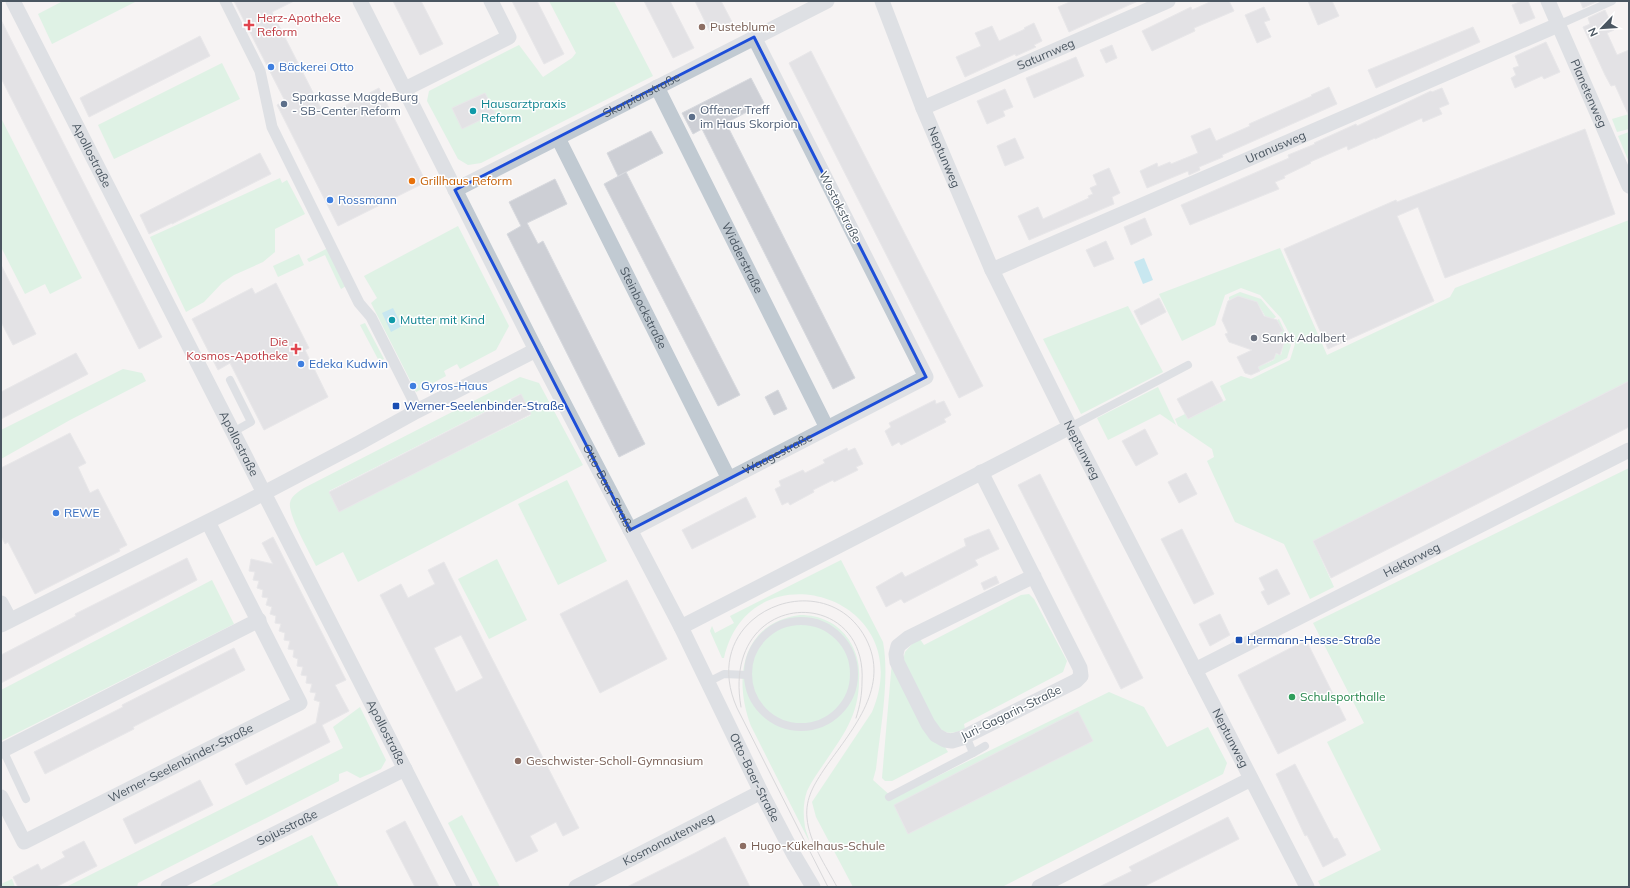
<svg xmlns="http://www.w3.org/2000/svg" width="1630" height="888" font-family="Mulish,sans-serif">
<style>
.green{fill:#c3f1d5;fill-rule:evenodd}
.water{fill:#90daee}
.building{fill:#cdcfd5;stroke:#d7d9de;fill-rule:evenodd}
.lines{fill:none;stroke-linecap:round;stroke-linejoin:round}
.service{stroke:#c1cad2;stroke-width:8}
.pedestrian{stroke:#c1cad2;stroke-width:11}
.minor{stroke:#c1cad2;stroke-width:15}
.tram{stroke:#b5b8bd;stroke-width:1}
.marked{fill:none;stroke:#1d4ed8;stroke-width:3;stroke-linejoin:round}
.health-dot{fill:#e0444e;stroke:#fff;stroke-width:1.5}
.education-dot{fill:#8d6e63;stroke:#fff;stroke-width:1.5}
.shop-dot{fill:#3f7fe0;stroke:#fff;stroke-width:1.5}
.service-dot{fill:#5c6f8a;stroke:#fff;stroke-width:1.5}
.culture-dot{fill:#0f9aa8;stroke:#fff;stroke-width:1.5}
.food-dot{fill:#e8710a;stroke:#fff;stroke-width:1.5}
.worship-dot{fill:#6b7280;stroke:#fff;stroke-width:1.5}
.transit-dot{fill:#1a4fb4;stroke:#fff;stroke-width:1.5}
.leisure-dot{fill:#2e9e5b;stroke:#fff;stroke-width:1.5}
.labels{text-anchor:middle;stroke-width:3;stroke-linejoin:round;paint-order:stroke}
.health-label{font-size:12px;fill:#be3a42;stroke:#fff;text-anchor:start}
.education-label{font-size:12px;fill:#785e54;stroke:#fff;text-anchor:start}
.street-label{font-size:12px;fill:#4a5661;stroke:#fff}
.shop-label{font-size:12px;fill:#366cbe;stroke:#fff;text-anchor:start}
.service-label{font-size:12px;fill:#4e5e75;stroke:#fff;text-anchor:start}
.culture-label{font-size:12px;fill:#0d838f;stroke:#fff;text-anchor:start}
.food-label{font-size:12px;fill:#c56008;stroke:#fff;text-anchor:start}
.worship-label{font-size:12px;fill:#5b616d;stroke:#fff;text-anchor:start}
.transit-label{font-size:12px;fill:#164399;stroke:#fff;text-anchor:start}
.leisure-label{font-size:12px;fill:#27864d;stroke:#fff;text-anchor:start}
</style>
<rect width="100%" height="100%" fill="#f5f3f3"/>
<g class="green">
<polygon points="63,1 137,1 52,44 38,14"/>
<polygon points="549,1 614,1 653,76 481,163 468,165 458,159 427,101 429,91 519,45 543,77 572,58 576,53"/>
<polygon points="222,63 240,99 114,159 98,125"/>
<polygon points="1629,114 1629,129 1617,132 1612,119"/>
<polygon points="1,118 82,278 50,294 45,284 25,294 1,247"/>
<polygon points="1629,132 1629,162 1618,136"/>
<polygon points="280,178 282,183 287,180 305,214 275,229 275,252 263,262 234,275 222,283 204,302 186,312 150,237"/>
<polygon points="1629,220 1629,381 1313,541 1334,587 1310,599 1284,544 1235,522 1207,461 1214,457 1212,449 1178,426 1175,419 1185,414 1188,419 1226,400 1220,386 1241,376 1251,379 1290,360 1295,344 1281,318 1260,295 1241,288 1225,295 1215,325 1182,341 1159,294 1280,248 1327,355 1450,297 1455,288"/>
<polygon points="458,226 509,326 496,350 460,369 457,364 444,371 446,376 416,392 371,303 377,298 364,276"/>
<polygon points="328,248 346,286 341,289 325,255 309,262 307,259"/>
<polygon points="299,254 304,265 278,277 273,266"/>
<polygon points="1240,292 1261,299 1276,317 1273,319 1265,316 1257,302 1238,296 1229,300 1229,297"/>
<polygon points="1128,306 1163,372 1081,414 1043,339"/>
<polygon points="1279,319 1291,345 1287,358 1260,371 1258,367 1274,360 1276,354 1281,355 1284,343 1280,333 1283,331 1277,320"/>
<polygon points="365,323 384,359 379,361 360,325"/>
<polygon points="123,369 142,373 146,381 70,420 1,459 1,430"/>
<path d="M520,377L539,383L583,465L358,582L343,552L316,566C310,553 288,515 290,503C291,496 298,492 304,488ZM520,394L531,415L339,511L329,491Z"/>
<polygon points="1158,387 1176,425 1160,414 1108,440 1097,418"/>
<polygon points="1629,468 1629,887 1321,887 1318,881 1381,850 1327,742 1364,723 1313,623"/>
<polygon points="567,480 607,561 558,585 518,504"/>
<polygon points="497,559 527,620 489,639 458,579"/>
<path d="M841,560L883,642C890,679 880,731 876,769L873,780L893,798L1109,692L1144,707L1167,747L1208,727L1227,763L1223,774L1002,887H853L816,817L812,802L872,712C921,596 750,544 724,658H722L710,631L712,626L715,633L734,623L730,616Z"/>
<polygon points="212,580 234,624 1,741 1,690"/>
<path d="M1029,594L1034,599L1067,661L1063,672L964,724L965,729C951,734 948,735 936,726L904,670V656L905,652L912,644L920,639L924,645L1021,595Z"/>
<path d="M800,615C820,615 838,623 849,640C857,653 860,665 859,680C859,716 842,737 823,765C817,774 811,782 807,791C803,803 803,815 805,827C806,832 809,838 809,841L751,726C733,679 741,623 800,615Z"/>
<polygon points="892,661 948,752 892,781 885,781 882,778"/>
<polygon points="360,707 386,760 381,769 360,778 347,771 339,774 339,781 138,883 137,887 66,887 343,748 333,727"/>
<polygon points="462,815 500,887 481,887 448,823"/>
<polygon points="312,835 339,887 210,887 209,886"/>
<polygon points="12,879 15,887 1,887 1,884"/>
</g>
<g class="water">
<polygon points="1144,258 1153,280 1143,284 1134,262"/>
<polygon points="393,308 402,326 391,332 382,313"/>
</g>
<g class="building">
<polygon points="234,1 294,1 272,12 325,116 379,88 426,182 338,226 277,105 285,101"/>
<polygon points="393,1 421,1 443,44 420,55"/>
<polygon points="512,1 537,1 564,54 544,64"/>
<polygon points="644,1 670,1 694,48 673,58"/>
<polygon points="695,1 721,1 732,22 710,32"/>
<polygon points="1072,1 1138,1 1069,32 1058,7"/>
<polygon points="1212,1 1229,1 1234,11 1194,28 1195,31 1152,51 1142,31 1191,7 1192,10"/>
<polygon points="1308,1 1332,1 1339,16 1318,25"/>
<polygon points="1522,1 1528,1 1535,18 1520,24 1512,5"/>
<polygon points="1580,1 1598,1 1583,8"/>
<polygon points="1264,7 1270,20 1264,22 1271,37 1257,43 1245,15"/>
<polygon points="1605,10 1614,30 1607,33 1617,55 1629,50 1629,116 1615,85 1611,86 1605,75 1583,27 1590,24 1588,18"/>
<polygon points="1,20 162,337 139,349 1,78"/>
<polygon points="1034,23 1042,41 1034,45 1036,47 1016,56 1015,54 965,77 956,57 981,46 975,33 992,26 999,41 1025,29 1024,28"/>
<polygon points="1473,27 1480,42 1376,88 1368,70"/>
<polygon points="200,36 210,56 89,117 80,98"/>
<polygon points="1546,42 1560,72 1544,79 1542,76 1515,88 1511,78 1516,75 1513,68 1519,66 1515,56"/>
<polygon points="1112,45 1117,58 1106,63 1100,50"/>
<polygon points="811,51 983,386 959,398 789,63"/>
<polygon points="1076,57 1084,76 1034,98 1026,78"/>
<polygon points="751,78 764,103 726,123 855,378 833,389 702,129 693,134 682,113"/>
<polygon points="1329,87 1337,104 1222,155 1223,157 1199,167 1200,170 1189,175 1188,171 1147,188 1140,171 1157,163 1158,167 1170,162 1171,164 1198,153 1191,136 1210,128 1216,141 1250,126 1249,124 1312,96 1311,95"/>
<polygon points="1442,88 1449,104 1439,108 1442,114 1423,122 1422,118 1375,139 1375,138 1348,150 1347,146 1310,162 1311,163 1284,176 1285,178 1275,182 1279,189 1190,225 1181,205 1289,158 1288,155 1315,144 1314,143 1356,124 1357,126 1431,91 1432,92"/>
<polygon points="1005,89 1013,107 1003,111 1005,116 987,124 977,101"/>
<polygon points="485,93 495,113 462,129 452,108"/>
<polygon points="1585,129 1615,214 1445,278 1418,207 1397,216 1434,301 1328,349 1284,249 1396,200 1397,202"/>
<polygon points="651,131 663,153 618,176 607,153"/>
<polygon points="1015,138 1024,158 1005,166 997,146"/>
<polygon points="260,153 271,174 172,224 172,223 149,234 140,215"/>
<polygon points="1109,168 1120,193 1112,197 1114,204 1029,240 1018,216 1038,207 1043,219 1089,198 1088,196 1093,194 1090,188 1097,185 1093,175"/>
<polygon points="626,172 740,395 718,406 604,184"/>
<polygon points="555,179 567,204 527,223 538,244 543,241 645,444 619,457 507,234 521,226 509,202"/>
<polygon points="1145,218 1152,235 1131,245 1124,227"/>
<polygon points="1106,241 1114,259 1094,267 1086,250"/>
<polygon points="1,265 36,334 13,345 1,322"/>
<polygon points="276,283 309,348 305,350 328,397 264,430 230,363 218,370 192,319 252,288 255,294"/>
<polygon points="1238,296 1257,302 1264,316 1277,320 1283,331 1279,333 1284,343 1280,355 1276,353 1274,359 1258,367 1260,371 1251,375 1245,373 1237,357 1252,350 1229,342 1225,334 1228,333 1222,320 1228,301"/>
<polygon points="1159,298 1166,312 1141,325 1134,311"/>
<polygon points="76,353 88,374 1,419 1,392"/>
<polygon points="1212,381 1223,401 1188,419 1177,399"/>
<polygon points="1629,381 1629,427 1331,578 1313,541"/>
<polygon points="778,390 787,409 774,415 765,397"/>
<polygon points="521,394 531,414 339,512 329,492"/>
<polygon points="935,400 936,404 944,401 951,415 944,419 946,422 901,445 899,442 892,446 885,431 891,427 889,423"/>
<polygon points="1145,429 1158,454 1136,466 1122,441"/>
<polygon points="70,433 86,463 78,467 90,493 98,489 127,545 119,549 120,551 35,594 8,542 5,544 1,536 1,468"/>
<polygon points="847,448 848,451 855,448 863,464 856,467 858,470 834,482 833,480 813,490 814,492 790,505 788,502 782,505 775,489 781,486 779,481 803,470 805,473 825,463 823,460"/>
<polygon points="1186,473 1197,494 1179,503 1168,482"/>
<polygon points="1040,474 1143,678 1121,689 1018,485"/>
<polygon points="746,497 756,517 692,549 682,530"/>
<polygon points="989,529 999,549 975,560 978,565 904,603 901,599 886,607 876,587 902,572 905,577 966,546 964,539"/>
<polygon points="1182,529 1214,594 1194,604 1161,539"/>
<polygon points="273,537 346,680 335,685 349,711 322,725 330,742 246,785 235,764 316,723 320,702 314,700 316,693 310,692 312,684 306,683 307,676 301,675 303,667 297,666 298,659 293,657 294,650 288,649 290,641 284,640 285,633 279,631 281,624 275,623 276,616 270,614 272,607 266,605 268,598 262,597 263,590 257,588 259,581 253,580 255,572 249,571 251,559 273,564 262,543"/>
<polygon points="187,558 197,580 1,683 1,655 76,616 75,614"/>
<path d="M444,562L482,639L579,828L563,836L556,822L530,836L538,851L516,862L380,595L401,584L408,598L435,584L428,570ZM461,635L483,678L456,692L434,648Z"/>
<polygon points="1277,569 1290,594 1268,605 1261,592 1265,590 1259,578"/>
<polygon points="996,576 999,583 984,590 981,583"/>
<polygon points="627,580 667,659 600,693 560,614"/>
<polygon points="1220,614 1230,635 1210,646 1199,624"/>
<polygon points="1306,640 1346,720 1278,754 1238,675"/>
<polygon points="234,648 245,670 133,727 134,729 45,774 34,752 123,707 122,705"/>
<polygon points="1078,711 1093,741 908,834 894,805"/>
<polygon points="1295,764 1334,839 1337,838 1346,855 1323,867 1307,835 1305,836 1276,774"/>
<polygon points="200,780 213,805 135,844 123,819"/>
<polygon points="1228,817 1239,839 1143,887 1099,887 1132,871 1129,867"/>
<polygon points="405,821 439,887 415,887 386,831"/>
<polygon points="725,837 750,887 627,887 695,853"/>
<polygon points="84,841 97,866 56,887 18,887 13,877 38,864 41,870 65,857 62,852"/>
</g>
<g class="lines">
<g class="service">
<polyline points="1558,25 1612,1"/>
<polyline points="230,380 251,422 233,432"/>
<polyline points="1070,427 1188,365"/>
<circle cx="801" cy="674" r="53"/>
<polyline points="708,682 724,674 748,675"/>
<polyline points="3,750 26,799"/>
<polyline points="973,753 985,746"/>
<polyline points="889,797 973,753 966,736"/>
</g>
<polyline class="pedestrian" points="225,1 260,71 272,127 359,303 371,317 412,398 417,411"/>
<g class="minor">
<path id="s1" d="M13,1L465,887"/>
<path id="s2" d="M360,1L536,350L681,627L761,792L794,855L813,887"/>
<path id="s3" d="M882,1L923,108L992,270L1070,427L1307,887"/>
<path id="s4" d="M1548,1L1629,186"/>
<path id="s5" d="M657,87L827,428"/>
<polyline points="405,89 509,37 491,1"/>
<path id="s6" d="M923,108L1168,1"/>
<path id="s7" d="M558,138L729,479"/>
<path id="s8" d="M455,190L827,1"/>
<path id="s9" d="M992,270L1558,25"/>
<polyline points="981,472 1080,668 1081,676 1076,681 962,738 952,741 945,740 936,735 928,724 897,662 896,654 898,646 908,638 1034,576"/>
<path id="s10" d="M630,530L926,377L754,37"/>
<polyline points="1,603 10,620"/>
<polyline points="1,625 243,504 359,443 417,411 536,350"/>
<polyline points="681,627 1070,427"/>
<path id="s11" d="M1195,670L1629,450"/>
<polyline points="1,751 259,620"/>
<path id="s12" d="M1,797L24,842L300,703L208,522"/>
<path id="s13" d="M168,887L405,769"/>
<path id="s14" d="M576,887L761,792"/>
<polyline points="1039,887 1251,779"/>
</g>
<g class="tram">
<path d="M741,707C720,588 868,583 862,682C862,694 860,706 856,718"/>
<path d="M828,887L737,708C694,611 830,559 868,643C889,690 850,732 825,768C815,783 805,798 807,818C809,842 826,866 837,887"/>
</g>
</g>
<path d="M0 0H1630V888H0ZM754,37L926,377L630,530L455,190Z" fill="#f5f3f3" fill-opacity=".55" fill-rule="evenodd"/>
<path class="marked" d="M754,37L926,377L630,530L455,190Z"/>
<g class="health-dot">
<path d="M247 19h4v4h4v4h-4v4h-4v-4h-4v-4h4z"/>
<path d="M294 343h4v4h4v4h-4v4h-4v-4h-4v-4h4z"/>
</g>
<g class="education-dot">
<circle cx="702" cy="27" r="4"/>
<circle cx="518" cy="761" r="4"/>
<circle cx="743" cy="846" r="4"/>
</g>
<g class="shop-dot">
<circle cx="271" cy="67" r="4"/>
<circle cx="330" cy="200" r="4"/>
<circle cx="301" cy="364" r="4"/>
<circle cx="413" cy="386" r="4"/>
<circle cx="56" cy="513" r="4"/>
</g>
<g class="service-dot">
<circle cx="284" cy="104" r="4"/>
<circle cx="692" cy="117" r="4"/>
</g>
<g class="culture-dot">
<circle cx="473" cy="111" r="4"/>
<circle cx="392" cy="320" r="4"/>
</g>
<circle class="food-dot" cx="412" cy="181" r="4"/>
<circle class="worship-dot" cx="1254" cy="338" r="4"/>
<g class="transit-dot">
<rect x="392" y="402" width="8" height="8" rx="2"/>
<rect x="1235" y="636" width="8" height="8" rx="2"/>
</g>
<circle class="leisure-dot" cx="1292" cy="697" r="4"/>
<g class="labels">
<g class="health-label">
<text x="257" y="22">Herz-Apotheke<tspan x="257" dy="14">Reform</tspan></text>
<text x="288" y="346" text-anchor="end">Die<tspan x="288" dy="14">Kosmos-Apotheke</tspan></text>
</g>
<g class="education-label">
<text x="710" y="31">Pusteblume</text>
<text x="526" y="765">Geschwister-Scholl-Gymnasium</text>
<text x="751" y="850">Hugo-Kükelhaus-Schule</text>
</g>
<g class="street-label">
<text dy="4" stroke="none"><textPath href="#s6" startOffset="134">Saturnweg</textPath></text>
<text dy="4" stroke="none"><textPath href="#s4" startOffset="101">Planetenweg</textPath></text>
<text dy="4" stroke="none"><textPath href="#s8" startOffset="209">Skorpionstraße</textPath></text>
<text dy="4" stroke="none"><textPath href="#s9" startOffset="309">Uranusweg</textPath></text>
<text dy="4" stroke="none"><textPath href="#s1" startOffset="173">Apollostraße</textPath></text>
<text dy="4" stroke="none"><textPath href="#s3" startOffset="168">Neptunweg</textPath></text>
<text transform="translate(840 207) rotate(63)" y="4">Wostokstraße</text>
<text dy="4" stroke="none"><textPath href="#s5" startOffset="191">Widderstraße</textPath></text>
<text dy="4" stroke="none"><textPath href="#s7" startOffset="190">Steinbockstraße</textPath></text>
<text dy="4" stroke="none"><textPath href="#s1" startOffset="497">Apollostraße</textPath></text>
<text dy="4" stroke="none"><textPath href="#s3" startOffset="492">Neptunweg</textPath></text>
<text dy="4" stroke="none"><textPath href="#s10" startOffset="166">Waagestraße</textPath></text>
<text dy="4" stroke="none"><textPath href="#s2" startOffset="547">Otto-Baer-Straße</textPath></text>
<text dy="4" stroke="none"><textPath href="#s11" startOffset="243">Hektorweg</textPath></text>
<text transform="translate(1011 713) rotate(-26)" y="4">Juri-Gagarin-Straße</text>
<text dy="4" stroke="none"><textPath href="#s1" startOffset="821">Apollostraße</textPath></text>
<text dy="4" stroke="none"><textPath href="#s3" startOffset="816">Neptunweg</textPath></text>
<text dy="4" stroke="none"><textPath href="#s12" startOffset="226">Werner-Seelenbinder-Straße</textPath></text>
<text dy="4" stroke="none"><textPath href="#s2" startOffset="871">Otto-Baer-Straße</textPath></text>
<text dy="4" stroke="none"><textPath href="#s13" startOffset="133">Sojusstraße</textPath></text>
<text dy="4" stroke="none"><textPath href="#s14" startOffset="104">Kosmonautenweg</textPath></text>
</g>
<g class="shop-label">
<text x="279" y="71">Bäckerei Otto</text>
<text x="338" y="204">Rossmann</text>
<text x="309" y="368">Edeka Kudwin</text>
<text x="421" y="390">Gyros-Haus</text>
<text x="64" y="517">REWE</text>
</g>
<g class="service-label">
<text x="292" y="101">Sparkasse MagdeBurg<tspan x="292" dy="14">- SB-Center Reform</tspan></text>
<text x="700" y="114">Offener Treff<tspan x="700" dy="14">im Haus Skorpion</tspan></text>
</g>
<g class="culture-label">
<text x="481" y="108">Hausarztpraxis<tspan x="481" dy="14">Reform</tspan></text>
<text x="400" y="324">Mutter mit Kind</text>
</g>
<g class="food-label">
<text x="420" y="185">Grillhaus Reform</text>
</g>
<g class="worship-label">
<text x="1262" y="342">Sankt Adalbert</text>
</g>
<g class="transit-label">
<text x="404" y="410">Werner-Seelenbinder-Straße</text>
<text x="1247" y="644">Hermann-Hesse-Straße</text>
</g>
<g class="leisure-label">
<text x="1300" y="701">Schulsporthalle</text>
</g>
</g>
<rect width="1630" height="888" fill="none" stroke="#4a5661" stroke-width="4"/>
<g transform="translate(1602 28) rotate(245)" stroke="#ffffff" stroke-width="3" paint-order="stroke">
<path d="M0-3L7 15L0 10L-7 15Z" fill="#4a5661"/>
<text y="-6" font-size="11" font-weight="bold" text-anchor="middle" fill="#4a5661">N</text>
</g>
</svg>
